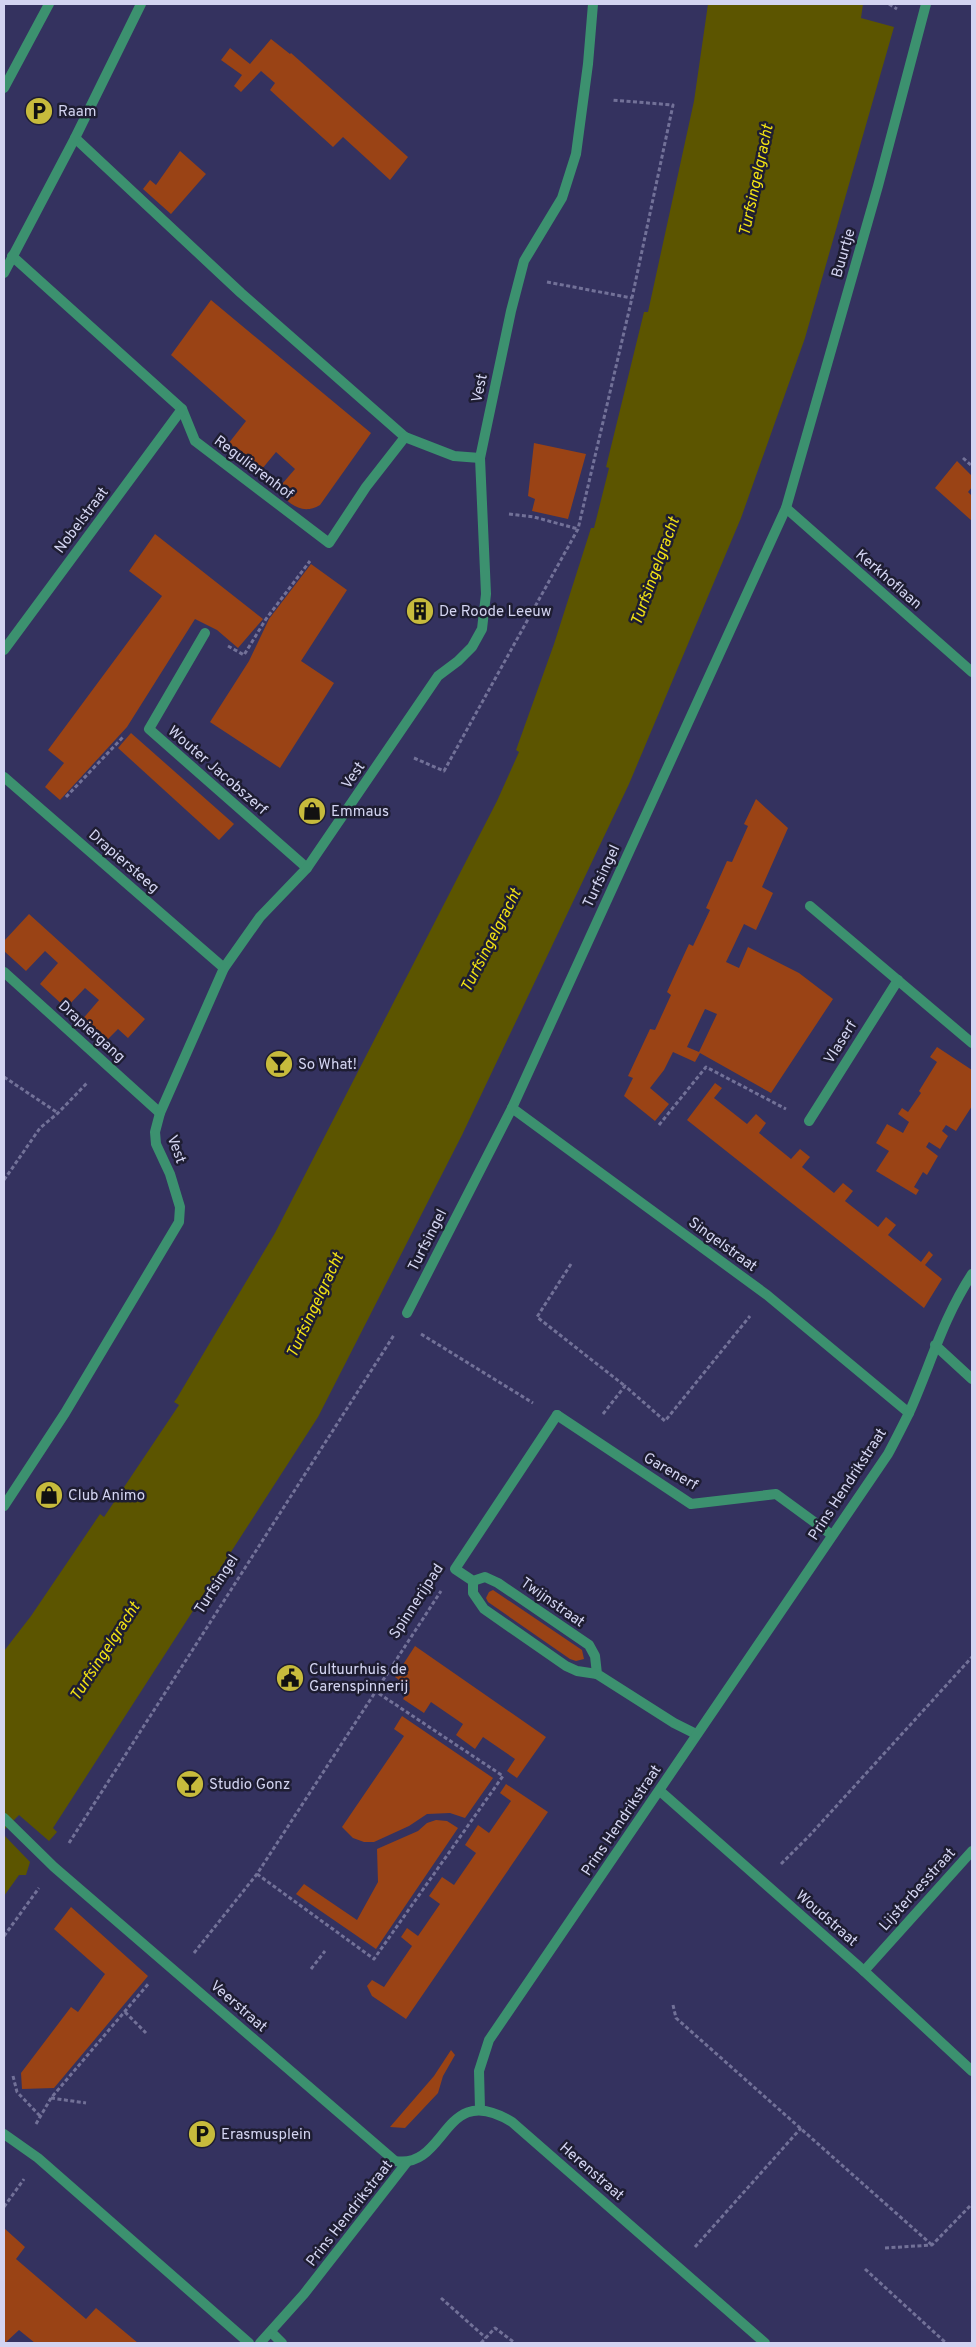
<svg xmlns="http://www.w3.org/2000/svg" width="976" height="2347" font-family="Overpass,sans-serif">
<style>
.green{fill:#9a4315;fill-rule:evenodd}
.water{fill:#5c5500}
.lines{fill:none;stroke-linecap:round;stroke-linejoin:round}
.path{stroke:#727198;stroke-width:3;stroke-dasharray:4 2.5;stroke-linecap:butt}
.lane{stroke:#3c916f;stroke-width:10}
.street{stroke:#3c916f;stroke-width:10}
.labels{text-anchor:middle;stroke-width:5;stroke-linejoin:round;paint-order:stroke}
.poi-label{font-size:15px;fill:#d3d4f1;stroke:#1e1d32;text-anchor:start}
.street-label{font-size:15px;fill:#d3d4f1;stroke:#1e1d32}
.water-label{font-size:16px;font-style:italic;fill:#f2e213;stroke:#1e1d32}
</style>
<rect width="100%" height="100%" fill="#34325f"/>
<g class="green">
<polygon points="271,39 290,54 291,53 408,157 390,180 343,137 333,147 270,90 275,83 261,71 241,92 234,86 242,75 221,60 230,48 250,64"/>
<polygon points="180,151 206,174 171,214 143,189 150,180 156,185"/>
<path d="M211,300L371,433L320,505C301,516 290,503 276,491L295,469L276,452L262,469L273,479L269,485L225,448L246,421L171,355Z"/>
<polygon points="534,443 586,454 568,519 532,511 535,499 528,496"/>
<polygon points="957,461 972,476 972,487 968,492 972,496 972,521 935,488"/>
<polygon points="155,534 263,619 238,648 217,630 195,619 127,727 60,800 45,787 64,763 48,750 162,596 129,571"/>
<polygon points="311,564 347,590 301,661 334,683 280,768 210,722 249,661 269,619"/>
<polygon points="131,733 234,824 219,840 118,748"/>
<path d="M756,799L788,828L762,887L773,893L756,930L744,924L726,962L739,968L748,947L799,973L833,999L771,1093L700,1053L695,1062L673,1052L664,1070L650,1088L669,1104L655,1121L624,1096L633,1078L628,1076L650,1029L655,1030L671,995L667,992L689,944L693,946L710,910L706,908L727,861L732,862L748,826L744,824ZM705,1009L717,1014L699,1052L687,1047Z"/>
<polygon points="29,914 145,1019 128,1038 118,1029 105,1042 81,1021 99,1000 85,988 66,1008 40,984 58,963 45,951 26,971 4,951 4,941"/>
<polygon points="937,1047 972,1070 972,1106 956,1131 946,1125 942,1131 948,1136 940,1149 929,1142 926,1147 938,1156 927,1175 923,1172 914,1187 919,1190 916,1195 876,1171 889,1151 876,1143 887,1124 903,1133 909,1122 898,1114 902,1108 908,1112 921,1093 919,1091 937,1062 930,1057"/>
<polygon points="715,1083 722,1088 714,1098 747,1124 756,1114 766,1123 759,1133 791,1159 800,1149 810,1157 802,1167 834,1193 843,1183 853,1191 845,1201 878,1227 886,1217 896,1225 888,1235 921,1262 929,1251 933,1255 925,1265 942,1279 924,1308 687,1120"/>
<polygon points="493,1590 582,1650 584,1659 576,1661 570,1659 488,1602 486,1598 489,1592"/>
<polygon points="415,1646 546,1737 517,1778 507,1771 515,1759 483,1737 475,1749 456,1735 463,1724 431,1702 424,1713 403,1699 410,1688 395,1677"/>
<polygon points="402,1716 493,1778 465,1818 450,1813 427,1814 409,1826 374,1842 364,1842 353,1838 342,1827 404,1736 394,1729"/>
<polygon points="506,1784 548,1812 406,2019 372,1996 367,1986 372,1980 384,1987 412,1946 401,1937 407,1928 418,1936 440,1904 429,1896 442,1877 454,1885 476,1853 465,1845 478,1825 489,1833 511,1801 500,1793"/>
<polygon points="436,1820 447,1821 458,1828 376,1949 296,1894 304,1884 357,1920 378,1882 377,1849 418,1831 427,1823"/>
<polygon points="71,1907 148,1976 54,2088 22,2089 21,2073 71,2007 78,2012 105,1974 54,1929"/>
<polygon points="451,2050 455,2055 443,2076 438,2093 405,2128 390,2127 434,2076"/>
<polygon points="4,2228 25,2247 16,2259 86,2319 96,2308 138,2343 35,2343 19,2330 5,2343 4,2342"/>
</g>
<g class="water">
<polygon points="708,4 863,4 861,18 894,27 805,338 741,518 629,784 462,1135 318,1417 53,1828 57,1832 49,1841 19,1815 4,1830 4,1651 31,1616 100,1514 104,1517 179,1405 174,1402 177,1398 275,1233 497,801 519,752 516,750 554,644 591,528 594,528 609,468 606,467 644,312 648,312 694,101"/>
<polygon points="4,1835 30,1862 26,1875 19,1875 4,1896"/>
</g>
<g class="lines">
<g class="path">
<polyline points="889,4 897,9"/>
<polyline points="547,282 632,298"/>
<polyline points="963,458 972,466"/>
<polyline points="509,514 534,517 578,529"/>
<polyline points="228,646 244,655 266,619 310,561"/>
<polyline points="414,758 444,771 578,529 632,298 673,105 611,100"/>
<polyline points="66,797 124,736"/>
<polyline points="4,1077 58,1113"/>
<polyline points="659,1125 706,1067 786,1109"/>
<polyline points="4,1180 40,1128 58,1113 87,1083"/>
<polyline points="571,1264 537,1317 625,1386"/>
<polyline points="421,1334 533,1403"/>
<polyline points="603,1414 625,1386 665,1421 750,1316"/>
<polyline points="69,1843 394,1335"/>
<polyline points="781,1864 810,1835 972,1657"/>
<polyline points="257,1874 374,1959 503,1776 375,1691"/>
<polyline points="4,1936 39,1888"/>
<polyline points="194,1953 257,1874 441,1591"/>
<polyline points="311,1969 325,1951"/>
<polyline points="673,2005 676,2018 932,2245"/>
<polyline points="125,2012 146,2033"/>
<polyline points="13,2076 17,2092 41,2117"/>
<polyline points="51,2098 86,2103"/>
<polyline points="36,2124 51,2098 149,1983"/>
<polyline points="4,2207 24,2179"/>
<polyline points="695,2247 801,2128"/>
<polyline points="885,2248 932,2245 972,2204"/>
<polyline points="865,2269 946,2343"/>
<polyline points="441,2298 486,2338"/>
<polyline points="481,2343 495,2328 515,2343"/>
</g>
<g class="lane">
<polyline points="810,906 972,1043"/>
<polyline points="809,1121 898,980"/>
<polyline points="557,1415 691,1504 776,1494 832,1535"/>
</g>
<g class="street">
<polyline points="4,88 49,4"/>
<polyline points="75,138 241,293 405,437 454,456 480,458"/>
<polyline points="12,256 182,409 195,441 329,543 366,487 405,437"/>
<polyline points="4,273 75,138 141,4"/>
<polyline points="786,508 972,672"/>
<polyline points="205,633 149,729 307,868"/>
<polyline points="4,650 182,409"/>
<polyline points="4,777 224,968"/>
<polyline points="4,972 160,1113"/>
<polyline points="512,1108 767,1295 909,1413"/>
<polyline points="407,1313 512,1108 786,508 878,186 926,4"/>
<polyline points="935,1345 972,1379"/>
<polyline points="557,1415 455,1569 473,1581 485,1577 498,1583 589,1645 595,1656 597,1674 674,1723 696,1734"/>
<polyline points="4,1506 65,1413 179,1222 180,1207 170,1174 156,1144 155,1132 160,1113 224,968 260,917 307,868 438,676 458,661 472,647 482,629 486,594 480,458 511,311 524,261 562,198 576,154 588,64 593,4"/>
<polyline points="473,1581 473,1593 484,1609 566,1666 577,1671 597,1674"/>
<polyline points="660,1791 864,1971 972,2071"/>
<path d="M4,1818L54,1867L395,2161C448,2170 442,2079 512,2122L765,2343"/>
<polyline points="864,1971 972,1851"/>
<path d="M480,2109L479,2071L489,2040L888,1454C895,1441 902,1427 909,1413C931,1364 942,1320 972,1274"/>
<polyline points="4,2134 38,2158 249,2343"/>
<polyline points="271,2332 282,2343"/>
<polyline points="260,2343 304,2294 407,2162"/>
</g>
</g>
<defs>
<symbol id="parking-disc" viewBox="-11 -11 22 22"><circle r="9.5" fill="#c7bb3c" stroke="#1e1d32"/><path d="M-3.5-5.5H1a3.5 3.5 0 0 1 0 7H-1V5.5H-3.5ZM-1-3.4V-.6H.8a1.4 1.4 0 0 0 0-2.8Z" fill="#111"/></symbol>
<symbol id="building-disc" viewBox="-11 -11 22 22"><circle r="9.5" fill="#c7bb3c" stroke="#1e1d32"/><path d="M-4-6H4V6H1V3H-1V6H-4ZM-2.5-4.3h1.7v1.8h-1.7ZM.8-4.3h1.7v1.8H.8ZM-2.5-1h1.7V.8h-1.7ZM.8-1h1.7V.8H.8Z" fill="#111"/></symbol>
<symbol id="shop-disc" viewBox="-11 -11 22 22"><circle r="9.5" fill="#c7bb3c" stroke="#1e1d32"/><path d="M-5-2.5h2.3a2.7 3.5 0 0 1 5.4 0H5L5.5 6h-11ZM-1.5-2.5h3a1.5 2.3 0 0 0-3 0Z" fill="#111"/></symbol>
<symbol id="bar-disc" viewBox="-11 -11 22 22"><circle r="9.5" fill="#c7bb3c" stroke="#1e1d32"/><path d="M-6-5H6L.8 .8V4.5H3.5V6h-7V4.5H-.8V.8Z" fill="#111"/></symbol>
<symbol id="civic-disc" viewBox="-11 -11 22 22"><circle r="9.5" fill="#c7bb3c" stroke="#1e1d32"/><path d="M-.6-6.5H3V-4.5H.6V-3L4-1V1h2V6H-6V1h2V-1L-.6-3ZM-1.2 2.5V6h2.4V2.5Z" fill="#111"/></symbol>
</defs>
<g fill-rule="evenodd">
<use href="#parking-disc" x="23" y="95" width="32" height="32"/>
<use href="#building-disc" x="404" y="595" width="32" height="32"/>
<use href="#shop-disc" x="296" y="795" width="32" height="32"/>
<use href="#bar-disc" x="263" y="1048" width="32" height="32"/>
<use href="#shop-disc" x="33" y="1479" width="32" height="32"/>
<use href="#civic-disc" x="274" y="1662" width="32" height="32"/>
<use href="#bar-disc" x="174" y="1768" width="32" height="32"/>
<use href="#parking-disc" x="186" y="2118" width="32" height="32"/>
</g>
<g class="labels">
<g class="poi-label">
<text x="58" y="116">Raam</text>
<text x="439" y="616">De Roode Leeuw</text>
<text x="331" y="816">Emmaus</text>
<text x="298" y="1069">So What!</text>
<text x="68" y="1500">Club Animo</text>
<text x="309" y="1674">Cultuurhuis de<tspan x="309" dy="17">Garenspinnerij</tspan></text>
<text x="209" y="1789">Studio Gonz</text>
<text x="221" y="2139">Erasmusplein</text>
</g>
<g class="street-label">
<text transform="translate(843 253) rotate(-74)" y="5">Buurtje</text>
<text transform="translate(479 388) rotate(-78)" y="5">Vest</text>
<text transform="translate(254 467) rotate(37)" y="5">Regulierenhof</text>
<text transform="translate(81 520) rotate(-53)" y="5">Nobelstraat</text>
<text transform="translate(889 579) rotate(41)" y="5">Kerkhoflaan</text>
<text transform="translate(218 770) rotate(41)" y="5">Wouter Jacobszerf</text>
<text transform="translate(353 775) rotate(-55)" y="5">Vest</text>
<text transform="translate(124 861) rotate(41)" y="5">Drapiersteeg</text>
<text transform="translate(601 876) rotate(-65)" y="5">Turfsingel</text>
<text transform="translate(92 1031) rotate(42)" y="5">Drapiergang</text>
<text transform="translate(840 1042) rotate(-58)" y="5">Vlaserf</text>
<text transform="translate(177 1149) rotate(70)" y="5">Vest</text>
<text transform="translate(427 1240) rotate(-63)" y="5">Turfsingel</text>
<text transform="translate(723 1244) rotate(36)" y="5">Singelstraat</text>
<text transform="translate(671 1471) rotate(30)" y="5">Garenerf</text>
<text transform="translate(847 1484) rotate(-57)" y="5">Prins Hendrikstraat</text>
<text transform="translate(216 1584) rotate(-57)" y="5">Turfsingel</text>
<text transform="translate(416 1601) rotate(-57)" y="5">Spinnerijpad</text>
<text transform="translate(553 1602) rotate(35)" y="5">Twijnstraat</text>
<text transform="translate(621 1820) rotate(-56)" y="5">Prins Hendrikstraat</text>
<text transform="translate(917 1889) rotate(-48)" y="5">Lijsterbesstraat</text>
<text transform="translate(827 1918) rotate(41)" y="5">Woudstraat</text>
<text transform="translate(239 2006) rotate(41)" y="5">Veerstraat</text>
<text transform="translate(592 2171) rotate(41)" y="5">Herenstraat</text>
<text transform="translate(349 2213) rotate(-52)" y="5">Prins Hendrikstraat</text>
</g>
<g class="water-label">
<text transform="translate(755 180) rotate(-78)" y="6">Turfsingelgracht</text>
<text transform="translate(654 571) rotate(-70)" y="6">Turfsingelgracht</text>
<text transform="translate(490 940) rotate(-63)" y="6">Turfsingelgracht</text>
<text transform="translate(314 1305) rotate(-65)" y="6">Turfsingelgracht</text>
<text transform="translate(104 1651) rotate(-57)" y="6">Turfsingelgracht</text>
</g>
</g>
<rect width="976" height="2347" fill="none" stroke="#d3d4f1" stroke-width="10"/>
</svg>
